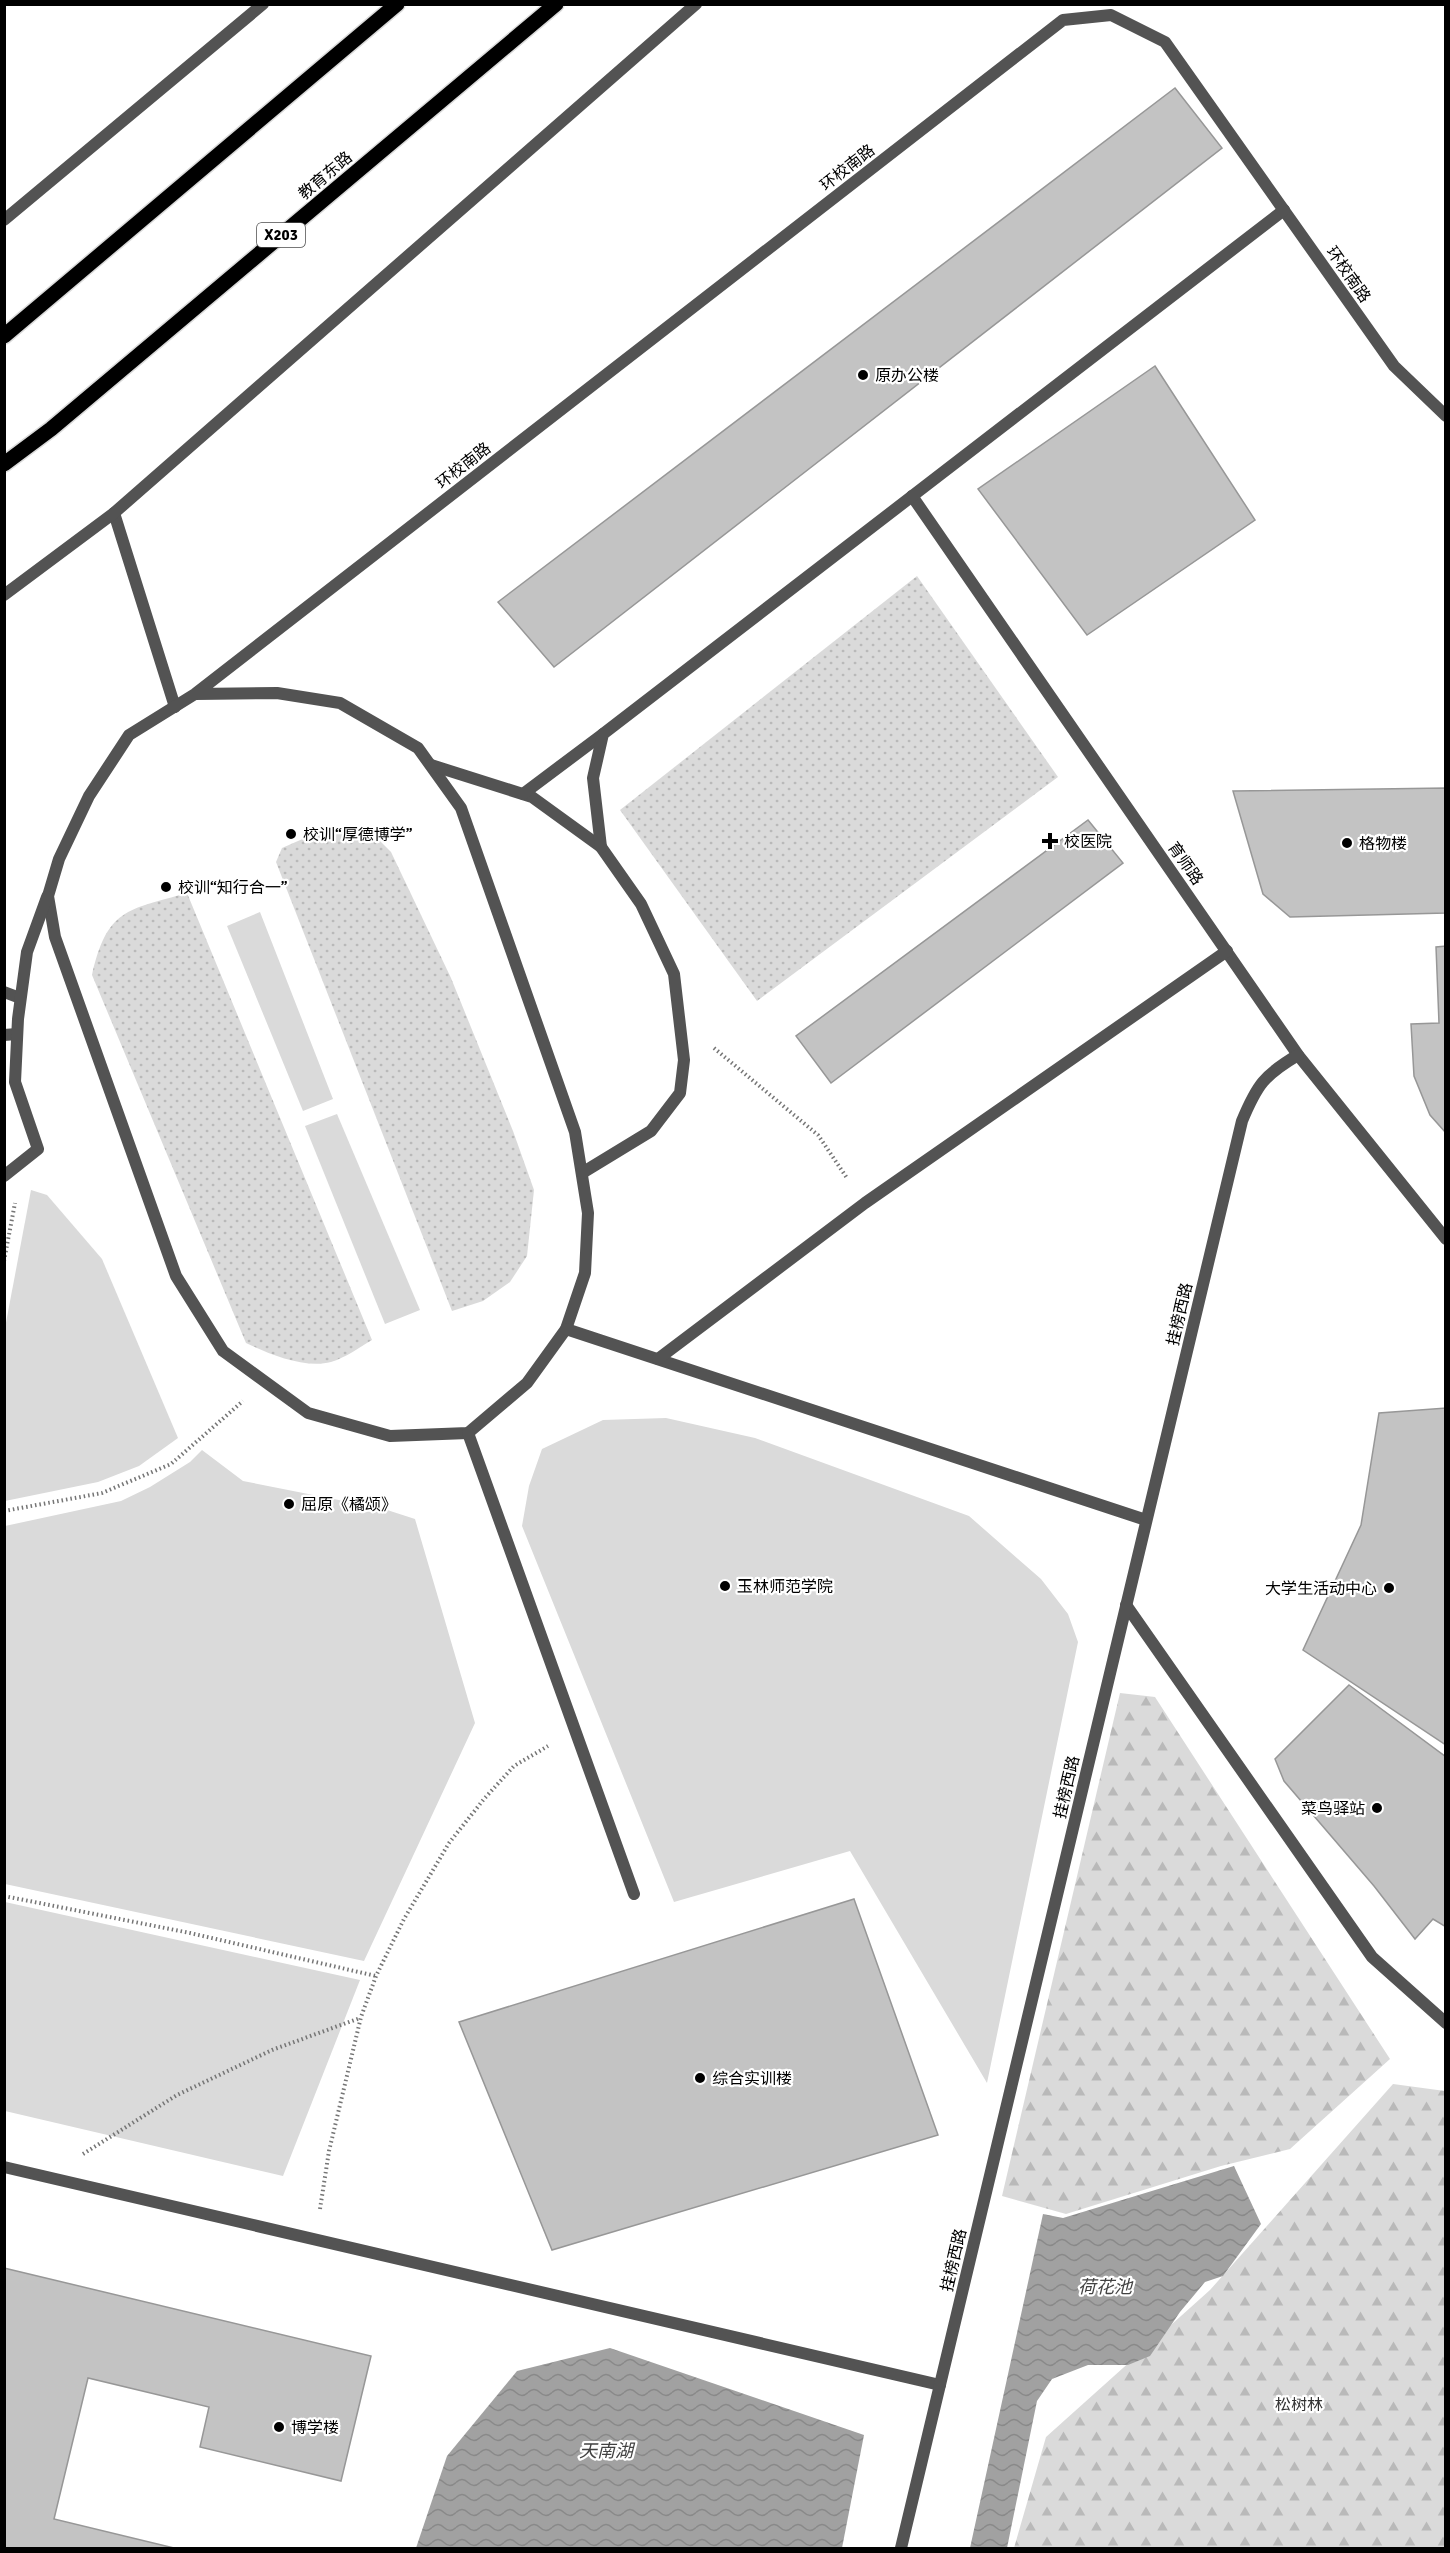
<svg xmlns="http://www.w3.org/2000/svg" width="1450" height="2553" font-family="Signika,'Noto Sans SC',sans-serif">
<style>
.grass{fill:#dadada}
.forest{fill:url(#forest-firs)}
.garden{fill:url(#garden-dots)}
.water{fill:url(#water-waves)}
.building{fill:#c3c3c3;stroke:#979797;stroke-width:1.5}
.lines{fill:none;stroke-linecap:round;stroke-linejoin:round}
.primary-casing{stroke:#dbdbdb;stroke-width:18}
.path{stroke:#757575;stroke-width:4;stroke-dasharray:1.5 3;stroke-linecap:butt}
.lane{stroke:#535353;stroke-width:12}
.primary{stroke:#000;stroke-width:15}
.poi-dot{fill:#000;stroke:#fff;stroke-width:2}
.labels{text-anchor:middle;stroke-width:4.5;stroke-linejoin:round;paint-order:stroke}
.shield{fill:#fff;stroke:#4c4c4c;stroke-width:1.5}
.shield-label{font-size:15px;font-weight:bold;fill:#000}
.street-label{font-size:16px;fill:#000;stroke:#fff}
.poi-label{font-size:16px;fill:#000;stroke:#fff;text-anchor:start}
.park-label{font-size:16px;fill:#313131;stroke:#fff}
.water-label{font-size:18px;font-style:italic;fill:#424242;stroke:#fff}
</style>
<defs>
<pattern id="forest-firs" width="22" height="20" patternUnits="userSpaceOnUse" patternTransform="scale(1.5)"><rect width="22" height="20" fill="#dadada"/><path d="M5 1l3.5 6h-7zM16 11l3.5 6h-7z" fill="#b9b9b9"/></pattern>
<pattern id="garden-dots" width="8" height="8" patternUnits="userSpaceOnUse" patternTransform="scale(1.5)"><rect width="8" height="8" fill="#dadada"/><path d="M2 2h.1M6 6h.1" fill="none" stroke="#b9b9b9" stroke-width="1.8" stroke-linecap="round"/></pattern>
<pattern id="water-waves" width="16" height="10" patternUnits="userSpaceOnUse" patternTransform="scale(1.5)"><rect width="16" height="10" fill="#a1a1a1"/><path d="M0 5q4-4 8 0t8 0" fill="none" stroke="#898989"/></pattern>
</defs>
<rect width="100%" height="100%" fill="#fff"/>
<g class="grass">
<polygon points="260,912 333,1099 303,1111 227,926"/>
<polygon points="337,1114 420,1310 385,1324 305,1126"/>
<polygon points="31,1190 47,1195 102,1259 178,1438 139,1466 98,1482 5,1501 5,1328"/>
<polygon points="666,1418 755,1438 969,1516 1041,1579 1068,1614 1078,1642 987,2083 850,1851 674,1902 522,1526 529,1486 542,1449 603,1420"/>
<polygon points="202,1450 243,1481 384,1509 415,1519 475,1723 364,1961 5,1884 5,1526 121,1501 150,1487 190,1462"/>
<polygon points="5,1902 360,1980 283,2176 5,2111"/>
</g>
<g class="forest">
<polygon points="1120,1693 1155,1697 1390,2059 1290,2149 1221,2166 1066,2214 1002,2196"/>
<polygon points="1393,2084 1445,2091 1445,2548 1014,2548 1046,2437 1210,2290"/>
</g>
<g class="garden">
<polygon points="917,576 1058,777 757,1001 620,810"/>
<polygon points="341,826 365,826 391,852 451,978 513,1131 534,1190 527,1256 510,1282 483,1301 452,1311 276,862 282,848 314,834"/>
<path d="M187,893L372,1340C360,1347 345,1358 331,1362C305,1369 269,1354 246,1343L92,975C107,909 127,910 187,893Z"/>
</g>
<g class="water">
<polygon points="1234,2166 1261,2224 1223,2276 1205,2282 1180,2312 1150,2356 1128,2365 1088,2365 1052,2379 1037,2401 1007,2548 970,2548 1043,2214 1063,2218"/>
<polygon points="610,2348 864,2435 842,2548 416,2548 447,2456 517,2371"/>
</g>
<g class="building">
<polygon points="1175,88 1222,148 554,667 498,602"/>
<polygon points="1155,366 1255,520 1087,635 978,489"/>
<polygon points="1446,788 1446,913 1290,917 1263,894 1233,791"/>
<polygon points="1088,820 1123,863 831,1083 796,1036"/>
<polygon points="1446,946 1446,1133 1430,1115 1414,1076 1411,1024 1439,1023 1436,947"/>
<polygon points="1446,1408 1446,1745 1303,1650 1361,1525 1379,1413"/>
<polygon points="1349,1685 1446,1757 1446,1927 1433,1919 1415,1939 1374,1886 1284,1781 1275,1759"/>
<polygon points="854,1899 938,2135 552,2250 459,2022"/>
<polygon points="4,2268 371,2356 341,2481 200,2447 209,2407 88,2378 54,2519 174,2548 4,2548"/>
</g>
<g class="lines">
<defs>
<g id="primary">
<polyline points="4,336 397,4"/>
<polyline points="4,464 51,429 556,4"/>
</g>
</defs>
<use href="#primary" class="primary-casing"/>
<g class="path">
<polyline points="714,1048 818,1135 847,1178"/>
<polyline points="4,1261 15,1203"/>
<polyline points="4,1511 102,1493 171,1464 243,1401"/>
<polyline points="4,1896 190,1933 376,1976"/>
<polyline points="83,2154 177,2095 272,2050 360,2018"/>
<polyline points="320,2209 329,2151 361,2017 376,1976 404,1919 449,1843 484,1799 514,1766 548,1746"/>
</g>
<g class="lane">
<polyline points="4,220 263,4"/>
<polyline points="912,496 1298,1055 1446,1239"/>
<polyline points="114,513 175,707"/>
<polyline points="4,595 114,513 696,4"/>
<polyline points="195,694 277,693 340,703 418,748 461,808 575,1132 588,1213 585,1273 566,1329 527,1383 468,1433 390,1436 308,1413 223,1351 176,1276 55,937 48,896 59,859 89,796 129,735 195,694 1063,20 1111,15 1165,42 1394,366 1446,416"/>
<polyline points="431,765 532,797 601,847 641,904 674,974 684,1060 680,1093 651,1131 582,1173"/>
<polyline points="523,794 603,734"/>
<polyline points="601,847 593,778 603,734 1284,210"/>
<polyline points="4,992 20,998"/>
<polyline points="4,1035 17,1034"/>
<polyline points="4,1176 38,1149 15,1082 18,1019 27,952 47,897"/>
<polyline points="566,1329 1146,1520"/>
<polyline points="658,1359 865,1203 1227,951"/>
<polyline points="468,1433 634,1894"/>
<polyline points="1126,1605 1372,1957 1446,2023"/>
<polyline points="4,2167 940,2385"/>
<path d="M901,2548L1242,1121C1257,1085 1264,1075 1298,1055"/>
</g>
<use href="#primary" class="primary"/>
</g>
<g class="poi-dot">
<circle cx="863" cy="375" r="6"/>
<circle cx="291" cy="834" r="6"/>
<path d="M1047 832h6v6h6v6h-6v6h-6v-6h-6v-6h6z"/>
<circle cx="1347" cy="843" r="6"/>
<circle cx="166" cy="887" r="6"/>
<circle cx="289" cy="1504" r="6"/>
<circle cx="725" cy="1586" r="6"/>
<circle cx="1389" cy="1588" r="6"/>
<circle cx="1377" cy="1808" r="6"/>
<circle cx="700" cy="2078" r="6"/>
<circle cx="279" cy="2427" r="6"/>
</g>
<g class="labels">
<rect class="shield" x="257" y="223" width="48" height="24" rx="4.5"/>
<g class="shield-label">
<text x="281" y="240">X203</text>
</g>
<g class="street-label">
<text transform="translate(847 167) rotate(-38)" y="6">环校南路</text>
<text transform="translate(325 175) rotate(-40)" y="6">教育东路</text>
<text transform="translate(1349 274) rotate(55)" y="6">环校南路</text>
<text transform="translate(463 465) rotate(-38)" y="6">环校南路</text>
<text transform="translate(1186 863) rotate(55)" y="6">育师路</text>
<text transform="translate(1179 1314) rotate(-77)" y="6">挂榜西路</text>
<text transform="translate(1066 1787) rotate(-77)" y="6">挂榜西路</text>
<text transform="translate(953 2260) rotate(-77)" y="6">挂榜西路</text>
</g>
<g class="poi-label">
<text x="875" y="381">原办公楼</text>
<text x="303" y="840">校训“厚德博学”</text>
<text x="1064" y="847">校医院</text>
<text x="1359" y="849">格物楼</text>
<text x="178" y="893">校训“知行合一”</text>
<text x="301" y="1510">屈原《橘颂》</text>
<text x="737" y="1592">玉林师范学院</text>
<text x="1377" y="1594" text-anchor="end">大学生活动中心</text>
<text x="1365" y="1814" text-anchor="end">菜鸟驿站</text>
<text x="712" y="2084">综合实训楼</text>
<text x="291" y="2433">博学楼</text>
</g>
<g class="park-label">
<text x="1299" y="2410">松树林</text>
</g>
<g class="water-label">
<text x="1105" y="2293">荷花池</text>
<text x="606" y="2457">天南湖</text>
</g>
</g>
<rect width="1450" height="2553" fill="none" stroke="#000000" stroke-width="12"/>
</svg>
